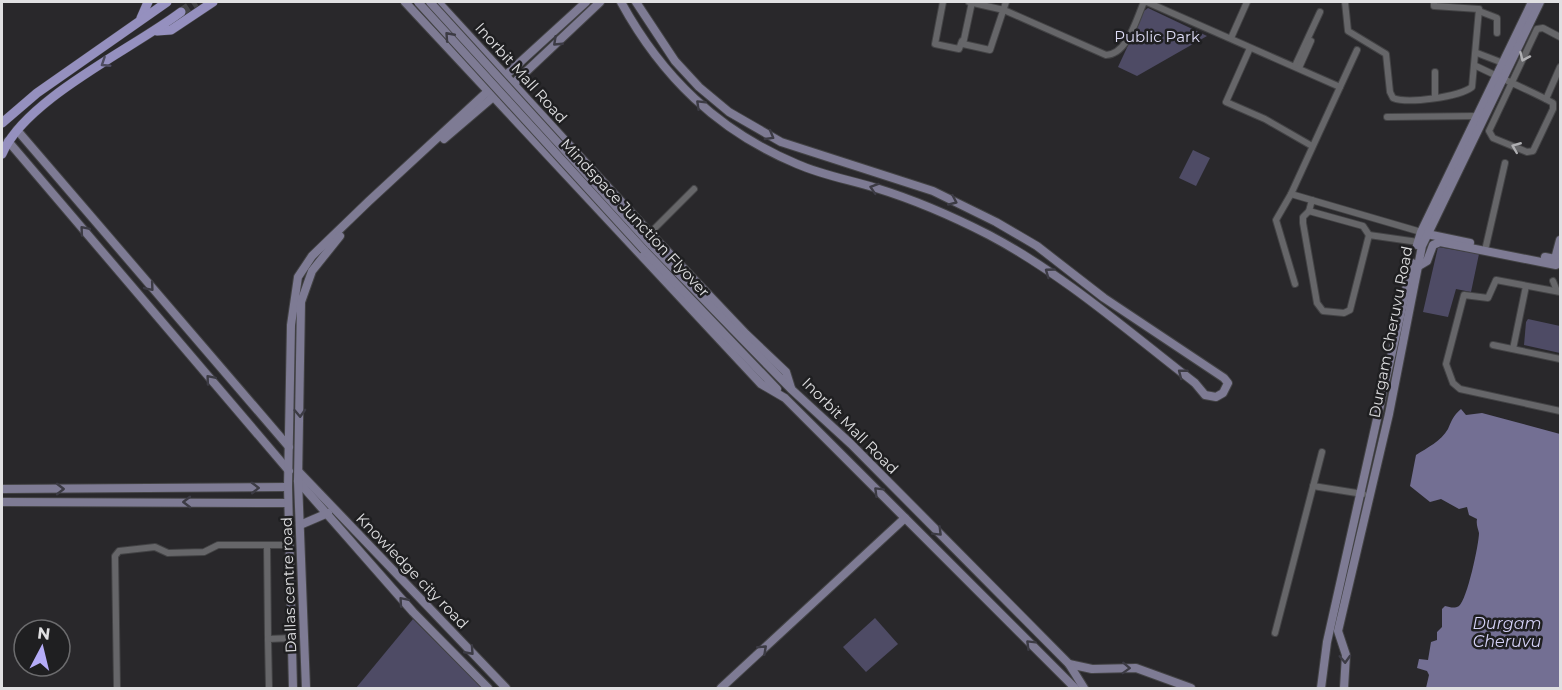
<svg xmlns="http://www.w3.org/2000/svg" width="1562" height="690" font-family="Montserrat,sans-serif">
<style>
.green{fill:#4e4b65}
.water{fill:#736f93}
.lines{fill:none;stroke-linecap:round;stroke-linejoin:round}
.primary-tunnel{stroke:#444446;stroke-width:9;stroke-dasharray:9 4.5;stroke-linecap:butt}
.street-casing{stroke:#434345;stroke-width:8}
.secondary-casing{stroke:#434345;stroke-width:10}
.primary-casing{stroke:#434345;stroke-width:10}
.street{stroke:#666669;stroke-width:6}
.secondary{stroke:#7e7b94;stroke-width:8}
.primary{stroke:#9590bf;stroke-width:9}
.secondary-bridge-casing{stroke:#434345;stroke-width:10;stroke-linecap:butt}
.secondary-bridge{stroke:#7e7b94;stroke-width:8}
.oneway{stroke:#3c3b44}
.oneway2{stroke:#afafb2}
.oneway3{stroke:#4e4c60}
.labels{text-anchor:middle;stroke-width:5;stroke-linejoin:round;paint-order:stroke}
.park-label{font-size:15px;fill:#dfddf7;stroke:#1f1f21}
.street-label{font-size:15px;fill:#e0e0e2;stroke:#1f1f21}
.water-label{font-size:16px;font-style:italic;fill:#d4d1f6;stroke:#1f1f21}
</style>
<rect width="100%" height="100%" fill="#29282b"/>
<g class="green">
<polygon points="1148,8 1207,36 1137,76 1118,67 1144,11"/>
<polygon points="1193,150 1210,158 1196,186 1179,178"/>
<polygon points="1438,247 1479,254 1471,292 1456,289 1448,317 1423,312"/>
<polygon points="1528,319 1560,326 1560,353 1524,345 1526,322"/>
<polygon points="875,618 898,644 866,672 843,647"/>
<polygon points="413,619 482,688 356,688"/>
</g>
<path class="water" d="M1461,409L1466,415L1482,413L1560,434V688H1426L1429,675L1427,671L1417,668L1419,659L1428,660L1431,642L1437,640V632L1442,627V609L1445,606C1450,607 1454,609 1459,606C1467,600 1479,544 1479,533C1478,528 1476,525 1477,519L1469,515L1467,507L1459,509L1441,499L1430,502L1410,486L1416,455C1427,448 1441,441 1448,429C1452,420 1453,416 1461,409Z"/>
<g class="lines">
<polyline class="primary-tunnel" points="181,12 196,2"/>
<defs>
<g id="street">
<polyline points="943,2 935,44 959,49 962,41"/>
<path d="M969,2L1004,10L1106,55C1128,54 1136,19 1144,2"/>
<polyline points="972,2 963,44 990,50 1006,2"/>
<polyline points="1147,2 1340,87"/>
<path d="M1345,2L1348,31L1386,54L1390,92L1393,98C1408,104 1459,97 1472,87L1479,9L1434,6V2"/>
<polyline points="1479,11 1497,18 1497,33"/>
<polyline points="1231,38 1247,2"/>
<polyline points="1250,48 1226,102 1265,119 1312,146"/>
<polyline points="1477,53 1503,63"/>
<polyline points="1295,66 1320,12"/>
<polyline points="1476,66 1497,76"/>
<polyline points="1299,68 1311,41"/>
<path d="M1504,79C1520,87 1537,94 1553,103V109L1533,151L1527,152L1493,138L1489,131L1537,29L1543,28L1560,37"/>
<polyline points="1435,98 1435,72"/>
<polyline points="1546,99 1560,67"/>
<polyline points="1387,117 1478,116"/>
<polyline points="1291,194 1421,232"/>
<polyline points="1312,200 1309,211 1303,217 1303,223 1317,303 1323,311 1344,313 1350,310 1369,235 1418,242"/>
<polyline points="1309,211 1363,226 1369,235"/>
<polyline points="650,233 694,189"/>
<polyline points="1486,246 1505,163"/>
<polyline points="1553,281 1557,291"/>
<polyline points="1295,284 1276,220 1291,194 1357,50"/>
<polyline points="1560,292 1496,280 1488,298 1464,295 1446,364 1453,383 1460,389 1560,411"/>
<polyline points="1493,345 1560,359"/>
<polyline points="1513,349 1526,286"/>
<polyline points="1313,486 1363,494"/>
<polyline points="267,545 268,639"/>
<polyline points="1275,633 1322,452"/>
<polyline points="117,688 115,556 119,551 155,547 168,553 204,552 218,545 289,545"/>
<polyline points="269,688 268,639 292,638"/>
</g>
<g id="secondary">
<polyline points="405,2 761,384 785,398 1075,688"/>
<polyline points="438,2 650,233 746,334 786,372 791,388"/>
<path d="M621,2C662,77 718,131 797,164C822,175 850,180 876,188C915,200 952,216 989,235C1063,274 1129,332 1195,383L1205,395L1216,397L1223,393L1228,383L1224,378L1104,298L1037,246L996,222L933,191L781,142L729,112L699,87L675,61L636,2"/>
<polyline points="505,76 586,2"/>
<polyline points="513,84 600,2"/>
<polyline points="17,130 289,447"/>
<polyline points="444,139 492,98"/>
<polyline points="8,141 289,471"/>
<polyline points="1427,234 1470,243"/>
<polyline points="650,244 791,389 851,444 1069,664 1092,669 1136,668 1191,688"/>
<polyline points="1417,245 1421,232 1532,2"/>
<polyline points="644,250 777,389"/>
<polyline points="1545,257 1555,259 1560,240"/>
<polyline points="1417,267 1427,261 1433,245 1440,242 1556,265 1560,262"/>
<polyline points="299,472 506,688"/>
<polyline points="298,481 413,612 488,688"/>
<polyline points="2,489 288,487"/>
<polyline points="2,502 288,503"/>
<polyline points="300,525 328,513"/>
<polyline points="1069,664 1084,688"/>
<polyline points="293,688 288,487 291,325 298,277 312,256 369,201 487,92"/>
<polyline points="306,688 298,481 301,302 312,271 340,236"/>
<polyline points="721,688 905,518"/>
<polyline points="1321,688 1327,642 1412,263"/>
<polyline points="1344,688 1346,655 1338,631 1389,414 1422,246 1540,2"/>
</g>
<g id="primary">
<polyline points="141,18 148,2"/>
<polyline points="157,31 171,30 213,2"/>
<polyline points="2,123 37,93 167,2"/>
<path d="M2,154C25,99 132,49 181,12"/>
</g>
</defs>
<use href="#street" class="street-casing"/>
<use href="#secondary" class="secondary-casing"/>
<use href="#primary" class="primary-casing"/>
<use href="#street" class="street"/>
<use href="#secondary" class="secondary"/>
<use href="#primary" class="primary"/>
<defs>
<g id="secondary-bridge">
<polyline points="418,2 644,250"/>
<polyline points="430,2 650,244"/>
</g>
</defs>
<use href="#secondary-bridge" class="secondary-bridge-casing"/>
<use href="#secondary-bridge" class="secondary-bridge"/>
</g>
<defs><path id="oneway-chevron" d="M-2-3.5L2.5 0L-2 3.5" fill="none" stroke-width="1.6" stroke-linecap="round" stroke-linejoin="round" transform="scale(1.5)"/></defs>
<g class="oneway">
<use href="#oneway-chevron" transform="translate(449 36) rotate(-132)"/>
<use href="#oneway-chevron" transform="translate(557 42) rotate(137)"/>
<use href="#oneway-chevron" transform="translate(700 104) rotate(-136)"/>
<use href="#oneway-chevron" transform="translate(770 136) rotate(30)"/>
<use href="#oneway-chevron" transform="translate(874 188) rotate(-162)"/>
<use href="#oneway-chevron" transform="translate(953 201) rotate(24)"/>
<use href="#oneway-chevron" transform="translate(84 230) rotate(-130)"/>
<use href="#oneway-chevron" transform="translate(1049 272) rotate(-144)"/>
<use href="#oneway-chevron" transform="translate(150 287) rotate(50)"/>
<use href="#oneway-chevron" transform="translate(1182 373) rotate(-142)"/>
<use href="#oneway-chevron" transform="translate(210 379) rotate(-130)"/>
<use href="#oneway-chevron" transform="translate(300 413) rotate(88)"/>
<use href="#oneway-chevron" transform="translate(255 488) rotate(-1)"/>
<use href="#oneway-chevron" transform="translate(60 489)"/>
<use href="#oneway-chevron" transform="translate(878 491) rotate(-135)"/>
<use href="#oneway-chevron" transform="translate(187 502) rotate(-180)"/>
<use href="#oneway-chevron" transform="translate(938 532) rotate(45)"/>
<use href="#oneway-chevron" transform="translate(403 601) rotate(-131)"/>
<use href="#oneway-chevron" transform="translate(1030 644) rotate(-135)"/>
<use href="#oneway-chevron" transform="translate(763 649) rotate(-43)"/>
<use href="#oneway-chevron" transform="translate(470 651) rotate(48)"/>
<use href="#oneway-chevron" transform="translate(1345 659) rotate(88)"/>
<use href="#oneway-chevron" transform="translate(1126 668) rotate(2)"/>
</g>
<g class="oneway2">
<use href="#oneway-chevron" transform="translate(1524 57) rotate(114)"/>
<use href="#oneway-chevron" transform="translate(1516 147) rotate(-158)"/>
</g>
<use class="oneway3" href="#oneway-chevron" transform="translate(105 63) rotate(147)"/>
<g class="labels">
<g class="park-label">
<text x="1157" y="42">Public Park</text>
</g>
<g class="street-label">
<text transform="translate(521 73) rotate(48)" y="5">Inorbit Mall Road</text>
<text transform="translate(635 218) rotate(47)" y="5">Mindspace Junction Flyover</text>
<text transform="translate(1391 332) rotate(-79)" y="5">Durgam Cheruvu Road</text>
<text transform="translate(850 426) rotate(45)" y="5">Inorbit Mall Road</text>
<text transform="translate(412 571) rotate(46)" y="5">Knowledge city road</text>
<text transform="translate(289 585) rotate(-92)" y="5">Dallas centre road</text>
</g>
<g class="water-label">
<text x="1507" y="629">Durgam<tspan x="1507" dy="18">Cheruvu</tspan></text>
</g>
</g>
<rect width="1562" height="690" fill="none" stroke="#e0e0e2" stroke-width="6"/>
<g transform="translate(42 648) rotate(7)"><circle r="28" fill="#1f1f21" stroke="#6c6c6e" stroke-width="1.5"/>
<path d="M0-4.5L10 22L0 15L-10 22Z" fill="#b5acf8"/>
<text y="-9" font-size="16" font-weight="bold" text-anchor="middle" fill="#e0e0e2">N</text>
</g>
</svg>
